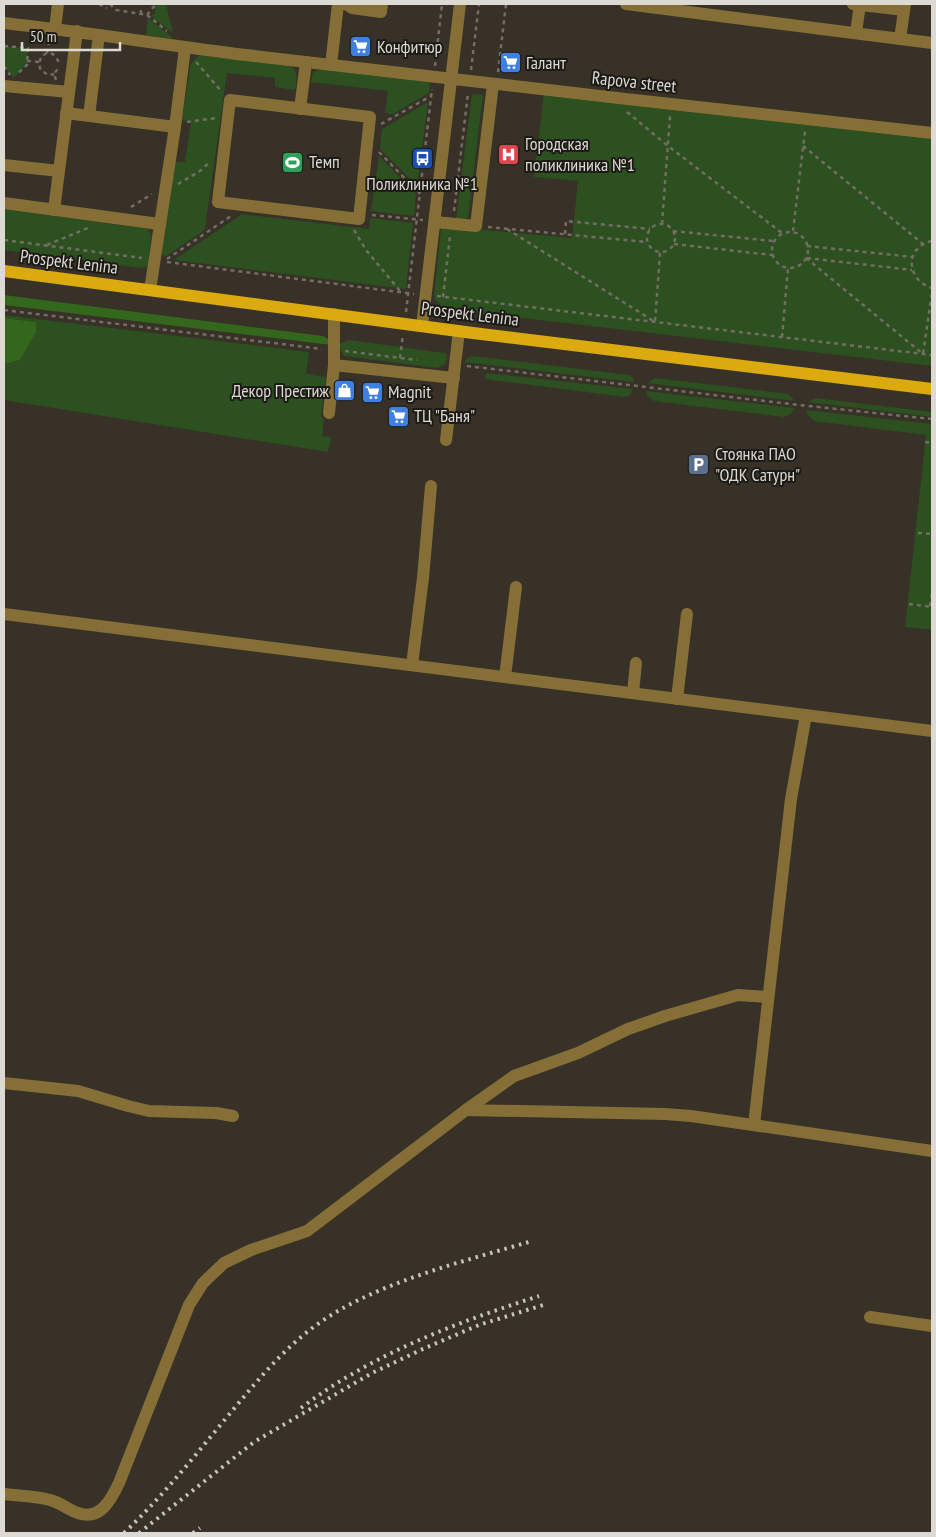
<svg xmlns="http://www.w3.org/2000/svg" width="936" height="1537" font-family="'PT Sans Narrow',sans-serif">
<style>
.green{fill:#2c501f}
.forest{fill:#33671c}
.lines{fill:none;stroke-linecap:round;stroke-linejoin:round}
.path{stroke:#736d65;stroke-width:2.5;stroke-dasharray:4 4;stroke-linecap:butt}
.minor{stroke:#866f36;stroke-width:12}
.major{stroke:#daaa0f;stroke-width:12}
.rail{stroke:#c7c3bd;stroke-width:4;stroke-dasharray:2.5 5;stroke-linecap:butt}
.labels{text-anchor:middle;stroke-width:4;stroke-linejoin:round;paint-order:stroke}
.poi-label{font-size:18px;fill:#ddd9d3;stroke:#1c1a15;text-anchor:start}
.street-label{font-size:18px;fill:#ddd9d3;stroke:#1c1a15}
</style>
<rect width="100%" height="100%" fill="#373128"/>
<g class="green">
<polygon points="158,4 166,4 173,33 151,16 155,13 155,7"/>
<polygon points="148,18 172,37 172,39 146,35"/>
<polygon points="4,46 28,48 27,65 13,78 4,66"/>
<path d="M198,56H205L289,65C299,71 297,79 295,90L275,87V78L227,73L205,228L202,232L166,256L160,255L173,162H185L191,122L182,120L190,68L191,63Z"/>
<polygon points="321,69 430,82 429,93 393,114 385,113 388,91 311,82 313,72"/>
<polygon points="472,94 483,95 468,217 466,220 456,220"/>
<polygon points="544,94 932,138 932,366 445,309 435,300 434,294 441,229 463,228 572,238 578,181 534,177"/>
<polygon points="428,102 417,186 380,149 382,129"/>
<polygon points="379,156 416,194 414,216 371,211"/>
<polygon points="4,209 148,229 151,236 148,264 147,267 142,268 4,250"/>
<polygon points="242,214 369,229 370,218 413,223 406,289 174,260"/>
<polygon points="4,315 309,352 306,374 326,377 321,417 324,419 322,436 331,437 328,452 4,400 4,364 20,360 36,322 4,318"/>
<path d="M349,340L445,353L447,356C447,364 444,365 437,368L344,356L339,347L341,343Z"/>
<polygon points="473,356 629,375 633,378 634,382 464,362 467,358"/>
<polygon points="486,373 633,389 630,395 624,397 485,379"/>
<polygon points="655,378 788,394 795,401 647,383"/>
<polygon points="646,391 794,408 791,414 784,417 654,401 647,395"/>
<polygon points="815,398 932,412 932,417 808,402"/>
<polygon points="806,410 932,424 932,630 905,627 926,435 814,421 808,415"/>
</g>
<g class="forest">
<polygon points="4,295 323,336 328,339 331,345 4,305"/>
<polygon points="4,318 36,322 36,332 20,360 4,364"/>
</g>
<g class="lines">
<g class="path">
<polyline points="99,4 107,8"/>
<polyline points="110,4 116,10 147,15 167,31"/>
<polyline points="141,14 141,9"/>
<polyline points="147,15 156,4"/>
<polyline points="49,41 47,53 53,54 59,62"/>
<polyline points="4,46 28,48 27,65 17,74"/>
<path d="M47,53C39,57 38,63 41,71L49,75L54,74"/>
<polyline points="27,61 39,62"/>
<polyline points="196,62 222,92"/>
<polyline points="4,66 10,75"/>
<polyline points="435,66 442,4"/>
<polyline points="471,70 479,4"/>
<polyline points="498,72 506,4"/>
<polyline points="56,80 54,74 59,67"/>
<polyline points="627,112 668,146 782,233"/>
<polyline points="187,122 216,118"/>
<polyline points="381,124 431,96"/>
<polyline points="803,146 923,244"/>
<polyline points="379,152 420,194"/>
<polyline points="178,184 200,171 210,162"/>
<polyline points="131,207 152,194"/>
<polyline points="454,211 468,93"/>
<polyline points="372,215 423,220"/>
<circle cx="661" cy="238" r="14"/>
<polyline points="662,224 670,116"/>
<polyline points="488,227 647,242"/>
<polyline points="507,229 655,322 660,253"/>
<polyline points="354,230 366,250 400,291"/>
<polyline points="673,231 773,241"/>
<polyline points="793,231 805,131"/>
<circle cx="790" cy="250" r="18"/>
<polyline points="565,234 566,221 650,229"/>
<polyline points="4,240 142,258"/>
<path d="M932,241C904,247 906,280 932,288"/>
<polyline points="674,244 772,255"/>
<polyline points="47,245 88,228"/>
<polyline points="807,246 913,257"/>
<polyline points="806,258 923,354 932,292"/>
<polyline points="807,258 912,270"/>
<polyline points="167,259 231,216"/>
<polyline points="167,262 414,294"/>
<polyline points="437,296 932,355"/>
<polyline points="443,297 450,236"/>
<polyline points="4,310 322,349"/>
<polyline points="406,312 432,89"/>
<polyline points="782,337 788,268"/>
<polyline points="345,351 417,360"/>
<polyline points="400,358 403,334"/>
<polyline points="467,366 799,405 932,419"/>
<polyline points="925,442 932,443"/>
<polyline points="918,533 932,534"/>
<polyline points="909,604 932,607"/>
<polyline points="930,606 932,593"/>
</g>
<g class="minor">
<polyline points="346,4 352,8 381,12 382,4"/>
<polyline points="626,4 932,43"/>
<polyline points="853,4 904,10"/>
<path d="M4,23C85,32 165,45 246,55C475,82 703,108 932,133"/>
<polyline points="55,29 58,4"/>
<polyline points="856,33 860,4"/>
<polyline points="900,39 905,4"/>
<polyline points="331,65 338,4"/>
<polyline points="4,86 69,92"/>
<polygon points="230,100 370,117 359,219 218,202"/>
<polyline points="300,109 306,62"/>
<polyline points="66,113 175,127"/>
<polyline points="89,116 99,35"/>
<polyline points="4,165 59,171"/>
<polyline points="4,203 159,224"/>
<polyline points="54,210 77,31"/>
<polyline points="435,222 476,226 493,84"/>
<polyline points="150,290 175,127 185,48"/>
<polyline points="422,326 460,4"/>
<polyline points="334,365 454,378"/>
<polyline points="329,413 334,365 334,314"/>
<polyline points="446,440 459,331"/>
<polyline points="4,614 932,731"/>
<polyline points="412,665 423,578 431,486"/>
<polyline points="505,677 516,587"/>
<polyline points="633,693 636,663"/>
<polyline points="677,699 687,614"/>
<polyline points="4,1083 78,1091 128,1106 149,1111 216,1113 233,1116"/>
<polyline points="466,1110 665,1114 691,1116 932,1151"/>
<polyline points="754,1125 791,799 806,715"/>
<polyline points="870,1317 932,1326"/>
<path d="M4,1494C19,1496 35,1496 50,1500C60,1502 68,1510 78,1513C100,1521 111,1500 119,1483L189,1305L203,1283L224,1263L251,1250L307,1231L466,1110L514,1076L578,1053L628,1029L665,1016L738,995L768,997"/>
</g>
<polyline class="major" points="4,271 473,333 932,389"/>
<g class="rail">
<path d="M301,1408C372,1354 455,1323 539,1296"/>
<path d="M124,1533C164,1495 197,1453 232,1411C257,1381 281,1352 311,1329C369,1284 462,1262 532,1241"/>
<polyline points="139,1533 254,1442 372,1373 425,1348 479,1325 543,1305"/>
<polyline points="193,1533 200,1528"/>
</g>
</g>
<defs>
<symbol id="supermarket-square" viewBox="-11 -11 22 22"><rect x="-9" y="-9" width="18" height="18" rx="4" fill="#3f7fe0" stroke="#1c1a15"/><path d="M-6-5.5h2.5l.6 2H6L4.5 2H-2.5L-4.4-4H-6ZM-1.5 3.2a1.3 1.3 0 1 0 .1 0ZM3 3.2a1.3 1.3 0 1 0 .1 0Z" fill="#fff"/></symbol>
<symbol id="hospital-square" viewBox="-11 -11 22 22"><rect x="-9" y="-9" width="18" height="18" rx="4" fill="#e0444e" stroke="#1c1a15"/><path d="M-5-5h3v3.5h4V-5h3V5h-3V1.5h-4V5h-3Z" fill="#fff"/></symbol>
<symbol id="bus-square" viewBox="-11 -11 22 22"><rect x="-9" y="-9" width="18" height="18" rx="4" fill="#1a4fb4" stroke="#1c1a15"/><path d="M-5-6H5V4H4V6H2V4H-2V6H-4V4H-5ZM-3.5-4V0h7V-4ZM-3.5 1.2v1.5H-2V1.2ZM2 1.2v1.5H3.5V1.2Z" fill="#fff"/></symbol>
<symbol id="stadium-square" viewBox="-11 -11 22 22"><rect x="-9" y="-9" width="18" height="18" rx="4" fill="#2e9e5b" stroke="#1c1a15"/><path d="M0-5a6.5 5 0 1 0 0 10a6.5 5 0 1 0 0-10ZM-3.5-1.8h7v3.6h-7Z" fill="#fff"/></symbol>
<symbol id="shop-square" viewBox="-11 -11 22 22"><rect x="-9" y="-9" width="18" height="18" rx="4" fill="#3f7fe0" stroke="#1c1a15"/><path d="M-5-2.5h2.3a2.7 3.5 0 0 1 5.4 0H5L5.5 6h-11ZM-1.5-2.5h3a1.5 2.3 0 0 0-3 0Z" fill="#fff"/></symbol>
<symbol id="parking-square" viewBox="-11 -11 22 22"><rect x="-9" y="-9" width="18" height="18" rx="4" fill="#5c6f8a" stroke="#1c1a15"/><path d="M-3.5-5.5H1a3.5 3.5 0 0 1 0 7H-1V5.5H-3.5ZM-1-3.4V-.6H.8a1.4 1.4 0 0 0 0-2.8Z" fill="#fff"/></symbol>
</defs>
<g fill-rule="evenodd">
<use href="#supermarket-square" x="348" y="34" width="25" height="25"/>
<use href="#supermarket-square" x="498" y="50" width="25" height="25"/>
<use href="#hospital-square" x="496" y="142" width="25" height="25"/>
<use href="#bus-square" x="410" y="146" width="25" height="25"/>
<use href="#stadium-square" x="280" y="150" width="25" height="25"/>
<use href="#shop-square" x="332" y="378" width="25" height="25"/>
<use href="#supermarket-square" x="360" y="380" width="25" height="25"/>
<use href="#supermarket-square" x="386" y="404" width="25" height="25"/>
<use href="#parking-square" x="686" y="452" width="25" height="25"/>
</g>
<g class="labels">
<g class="poi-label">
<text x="377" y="53">Конфитюр</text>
<text x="526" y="69">Галант</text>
<text x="525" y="150">Городская<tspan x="525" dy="21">поликлиника №1</tspan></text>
<text x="309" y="168">Темп</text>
<text x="422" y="190" text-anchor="middle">Поликлиника №1</text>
<text x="329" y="397" text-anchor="end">Декор Престиж</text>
<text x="388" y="398">Magnit</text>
<text x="414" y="422">ТЦ "Баня"</text>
<text x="715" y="460">Стоянка ПАО<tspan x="715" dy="21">"ОДК Сатурн"</tspan></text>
</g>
<g class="street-label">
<text transform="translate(634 82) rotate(6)" y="6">Rapova street</text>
<text transform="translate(69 262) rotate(7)" y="6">Prospekt Lenina</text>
<text transform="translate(470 314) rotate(7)" y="6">Prospekt Lenina</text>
</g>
</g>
<rect width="936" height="1537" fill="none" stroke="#ddd9d3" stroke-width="10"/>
<path d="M22 42v8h98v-8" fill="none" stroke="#ddd9d3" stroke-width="2.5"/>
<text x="30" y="42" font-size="15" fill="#ddd9d3" stroke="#1c1a15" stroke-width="4" paint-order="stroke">50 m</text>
</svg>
